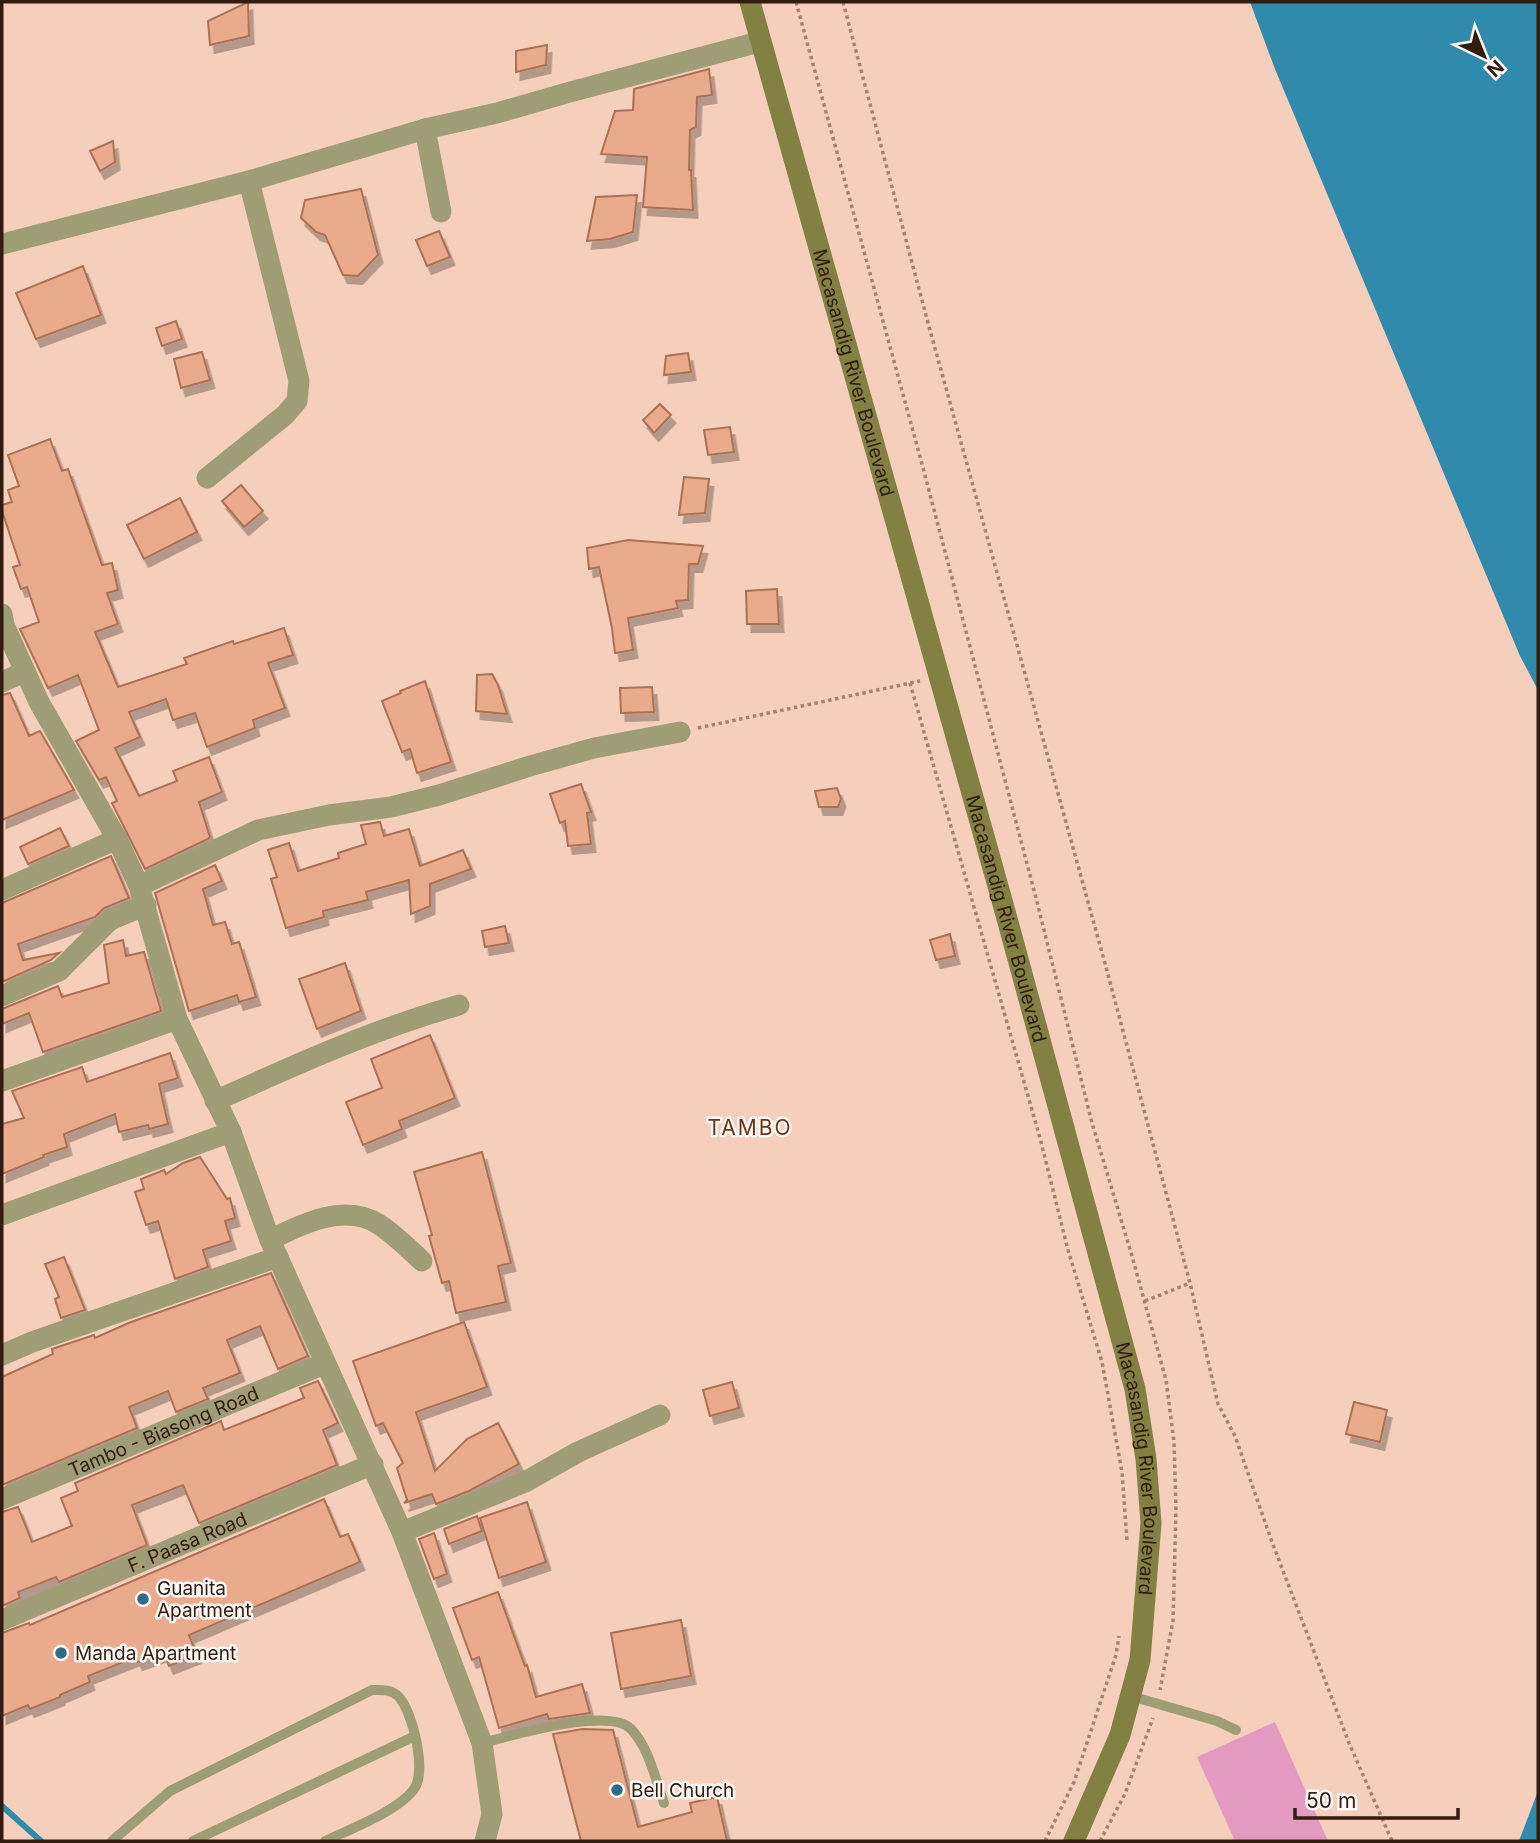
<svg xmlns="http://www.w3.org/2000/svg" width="1540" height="1843" font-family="Inter,sans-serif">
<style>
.green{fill:#e39ac0}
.water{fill:#2f8aab}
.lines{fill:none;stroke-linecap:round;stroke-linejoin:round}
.stream{stroke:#2f8aab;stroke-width:6}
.building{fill:#eaab8d;stroke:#ab7154;stroke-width:2;filter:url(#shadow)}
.path{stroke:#a48373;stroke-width:3.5;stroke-dasharray:3.5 3.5;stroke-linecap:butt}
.lane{stroke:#9e9d76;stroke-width:10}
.street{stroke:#9e9d76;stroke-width:21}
.secondary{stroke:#828043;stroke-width:21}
.poi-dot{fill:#306c84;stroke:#fff8f5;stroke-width:2.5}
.labels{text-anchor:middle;stroke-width:5;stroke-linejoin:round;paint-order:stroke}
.street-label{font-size:19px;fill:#331b0f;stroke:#fff8f5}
.poi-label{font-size:19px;fill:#331b0f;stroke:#fff8f5;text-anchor:start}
.neighbourhood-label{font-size:21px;letter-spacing:2px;fill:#6a3619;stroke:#fff8f5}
</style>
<defs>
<filter id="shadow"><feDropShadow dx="4.5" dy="8" stdDeviation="0" flood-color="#0004"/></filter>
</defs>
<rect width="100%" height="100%" fill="#f6cfbc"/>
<polygon class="green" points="1275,1722 1328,1841 1235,1841 1197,1757"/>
<g class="water">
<polygon points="1250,2 1538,2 1538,690 1520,656 1275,69"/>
<polygon points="1538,1791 1538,1841 1519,1841"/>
</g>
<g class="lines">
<polyline class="stream" points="2,1806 41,1841"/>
</g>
<g class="building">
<polygon points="248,2 249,36 210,45 208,21"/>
<polygon points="547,45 546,65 516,72 516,51"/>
<polygon points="709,69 712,95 697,97 696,127 690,130 689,170 691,170 693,210 643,207 647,157 601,154 615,111 633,110 634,89"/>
<polygon points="113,141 115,162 100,171 90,151"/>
<polygon points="361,189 378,255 358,276 343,275 325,235 316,232 301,218 305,200"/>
<polygon points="637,195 633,232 610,239 587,241 596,197"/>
<polygon points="439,231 450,257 427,266 416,240"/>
<polygon points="83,266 101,315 36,339 16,293"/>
<polygon points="176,321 182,339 162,346 156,328"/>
<polygon points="202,352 210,380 181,388 174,359"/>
<polygon points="688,353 691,372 664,375 666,356"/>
<polygon points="660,404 671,415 654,433 643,420"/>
<polygon points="730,427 734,452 708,455 704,430"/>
<polygon points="50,439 62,471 68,469 102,565 112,563 118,590 107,593 118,624 95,632 118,687 187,664 184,658 233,641 234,644 284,628 293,655 268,663 285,708 253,720 255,728 207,747 195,713 173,720 166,699 129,712 140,737 115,748 139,796 177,781 173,771 209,757 222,792 199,802 210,837 208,839 145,869 112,803 117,801 106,777 99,780 76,741 99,730 78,675 48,688 20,629 39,622 27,587 21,589 13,567 20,565 2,511 2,505 12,502 8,490 19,486 8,455"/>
<polygon points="684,477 709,479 705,513 679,515"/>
<polygon points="241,485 263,511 244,527 222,501"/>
<polygon points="180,498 197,532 144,559 127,525"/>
<polygon points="628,540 703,546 698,564 689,564 688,600 676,601 678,608 628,618 633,650 615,653 612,628 599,567 589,569 587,548"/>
<polygon points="777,589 779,624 747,624 746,591"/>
<polygon points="492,674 498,685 507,714 476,711 477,675"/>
<polygon points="425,681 451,762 417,773 410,749 402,752 382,701 401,693 400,691"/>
<polygon points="652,687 654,712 621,713 620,688"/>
<polygon points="10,693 29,736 40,731 74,790 2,820 2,695"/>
<polygon points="581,784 591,812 587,813 591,844 568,846 565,821 560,823 550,794"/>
<polygon points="837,788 841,799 838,807 819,807 815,791"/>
<polygon points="380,822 384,836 409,829 420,866 463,850 471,869 430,884 430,906 411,914 409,880 366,892 368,900 323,911 324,917 286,928 271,879 277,877 268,850 289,843 298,871 339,858 338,853 366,844 361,825"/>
<polygon points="60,828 69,846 28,864 20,847"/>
<polygon points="111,856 129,898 104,908 95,917 18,944 23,960 59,953 51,960 2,982 2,903"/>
<polygon points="215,865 222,881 203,889 213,925 225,922 232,944 239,942 256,997 239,1002 237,995 189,1011 155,893"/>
<polygon points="505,926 509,943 485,947 482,931"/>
<polygon points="950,934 955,956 936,960 930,940"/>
<polygon points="123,940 126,956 144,952 161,1011 43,1052 29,1013 2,1024 2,1009 58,986 62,997 109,983 104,945"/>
<polygon points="345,963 361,1011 317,1029 299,979"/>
<polygon points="430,1035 455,1098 399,1121 402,1129 363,1145 346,1102 382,1088 371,1059"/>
<polygon points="170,1053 178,1078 159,1084 168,1124 149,1129 148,1125 119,1132 115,1114 64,1134 67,1147 43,1155 44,1157 2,1174 2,1124 24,1118 12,1091 82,1067 87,1082"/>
<polygon points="482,1152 511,1263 498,1266 506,1302 456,1313 449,1281 442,1283 429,1236 432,1235 414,1172"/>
<polygon points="200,1157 227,1199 230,1198 235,1218 225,1221 231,1241 203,1250 208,1267 175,1279 158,1221 146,1225 135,1192 144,1189 141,1179 164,1170 166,1174 183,1163"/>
<polygon points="64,1257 85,1310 61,1318 55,1299 59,1297 45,1264"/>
<polygon points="271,1273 308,1356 278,1369 260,1326 227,1340 240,1373 203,1388 208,1399 176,1412 168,1391 129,1407 137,1428 2,1485 2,1377 53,1354 52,1349 94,1335 95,1338 131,1322"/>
<polygon points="464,1322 487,1387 416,1412 435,1471 467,1439 498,1423 519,1464 469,1491 436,1504 432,1494 404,1503 407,1500 397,1468 403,1463 383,1423 376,1426 353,1361"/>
<polygon points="318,1381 338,1423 323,1430 337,1465 199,1523 183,1485 132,1505 147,1545 59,1582 56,1577 18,1592 20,1598 2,1606 2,1512 18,1507 32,1542 72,1526 61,1498 78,1491 75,1483 221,1421 224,1430 304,1398 300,1388"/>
<polygon points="732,1382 739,1408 710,1416 703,1390"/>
<polygon points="1354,1402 1387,1410 1380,1442 1346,1434"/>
<polygon points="324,1499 340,1537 348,1534 360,1562 189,1635 197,1655 169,1666 164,1653 138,1662 136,1657 88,1676 90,1682 60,1695 60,1697 30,1709 28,1705 2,1716 2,1633 29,1623 30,1625"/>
<polygon points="527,1502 546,1562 499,1578 480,1518"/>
<polygon points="477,1516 482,1531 449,1544 444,1529"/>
<polygon points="434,1533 447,1574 434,1579 419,1539"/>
<polygon points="498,1592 525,1666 527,1665 536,1697 582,1684 590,1713 549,1719 547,1714 499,1728 479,1657 472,1660 453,1608"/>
<polygon points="681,1620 691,1676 621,1689 611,1633"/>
<polygon points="583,1729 613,1730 638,1827 692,1812 690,1803 717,1797 727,1841 581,1841 553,1734"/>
</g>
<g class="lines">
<g class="path">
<polyline points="796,2 922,464 1036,898 1092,1123 1132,1256 1166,1380 1174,1442 1176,1509 1173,1621 1160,1690"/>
<polyline points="843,2 928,323 1106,967 1190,1283 1218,1404 1235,1436 1272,1542 1349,1743 1392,1841"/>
<polyline points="910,683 1040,1138 1068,1250 1102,1362 1122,1472 1127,1541"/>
<polyline points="698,728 920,681"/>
<polyline points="1145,1301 1190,1283"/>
<polyline points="1045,1841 1074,1782 1116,1655 1119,1636"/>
<polyline points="1100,1841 1125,1794 1153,1718"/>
</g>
<g class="lane">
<polyline points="1131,1696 1217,1721 1236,1730"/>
<path d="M482,1743C511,1736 609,1706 631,1729C649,1748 655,1778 664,1803"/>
<path d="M112,1841L170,1791L372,1690C381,1690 391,1689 398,1696C413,1711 427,1772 414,1789C400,1810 348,1830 325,1841"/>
<polyline points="193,1841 415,1736"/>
</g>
<g class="street">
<polyline points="425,129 441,212"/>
<polyline points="2,244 249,181 425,129 497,113 570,92 759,42"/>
<polyline points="207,478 285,415 297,401 299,381 249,181"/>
<polyline points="2,614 4,625 39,702 117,839 139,886 177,1019 231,1132 270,1240 402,1532 482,1743 492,1814 485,1841"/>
<polyline points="2,682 24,672"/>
<polyline points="139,886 258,830 329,815 391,807 439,795 530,766 594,748 680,732"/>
<polyline points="2,890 117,839"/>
<polyline points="2,996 59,971 110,920 146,905"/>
<polyline points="2,1081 177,1019"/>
<path d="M215,1101C295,1065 374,1029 459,1005"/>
<polyline points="2,1215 231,1132"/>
<path d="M270,1240C301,1224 346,1202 380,1225C395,1235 409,1249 422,1261"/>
<polyline points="2,1355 32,1342 278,1257"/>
<path id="s1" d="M2,1499L324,1364"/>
<polyline points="402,1532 525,1482 578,1452 660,1415"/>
<path id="s2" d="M2,1620L373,1464"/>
</g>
<path class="secondary" id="s3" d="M750,2L1003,904L1135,1389L1146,1459L1151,1523L1140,1660L1120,1735L1074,1841"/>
</g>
<g class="poi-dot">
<circle cx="143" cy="1599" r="7"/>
<circle cx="61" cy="1653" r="7"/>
<circle cx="617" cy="1790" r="7"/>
</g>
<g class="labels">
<g class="street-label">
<text dy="7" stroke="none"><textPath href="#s3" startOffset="385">Macasandig River Boulevard</textPath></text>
<text dy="7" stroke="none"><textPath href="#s3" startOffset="952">Macasandig River Boulevard</textPath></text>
<text dy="7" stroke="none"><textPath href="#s1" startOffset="175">Tambo - Biasong Road</textPath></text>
<text dy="7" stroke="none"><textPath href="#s3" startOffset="1519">Macasandig River Boulevard</textPath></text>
<text dy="7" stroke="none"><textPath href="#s2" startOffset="201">F. Paasa Road</textPath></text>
</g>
<g class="poi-label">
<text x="157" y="1595">Guanita<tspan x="157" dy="22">Apartment</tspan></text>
<text x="75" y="1660">Manda Apartment</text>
<text x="631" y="1797">Bell Church</text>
</g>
<g class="neighbourhood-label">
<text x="750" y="1135">TAMBO</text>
</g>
</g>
<rect width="1540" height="1843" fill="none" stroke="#331b0f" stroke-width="7"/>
<g transform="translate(1484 56) rotate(137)" stroke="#fff8f5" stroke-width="5" paint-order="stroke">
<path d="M0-5L12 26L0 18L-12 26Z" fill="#331b0f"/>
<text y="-10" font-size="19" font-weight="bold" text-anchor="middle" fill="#331b0f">N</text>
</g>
<path d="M1295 1808v10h163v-10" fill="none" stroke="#331b0f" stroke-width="3.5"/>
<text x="1306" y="1808" font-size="21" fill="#331b0f" stroke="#fff8f5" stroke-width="5" paint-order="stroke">50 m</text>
</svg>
